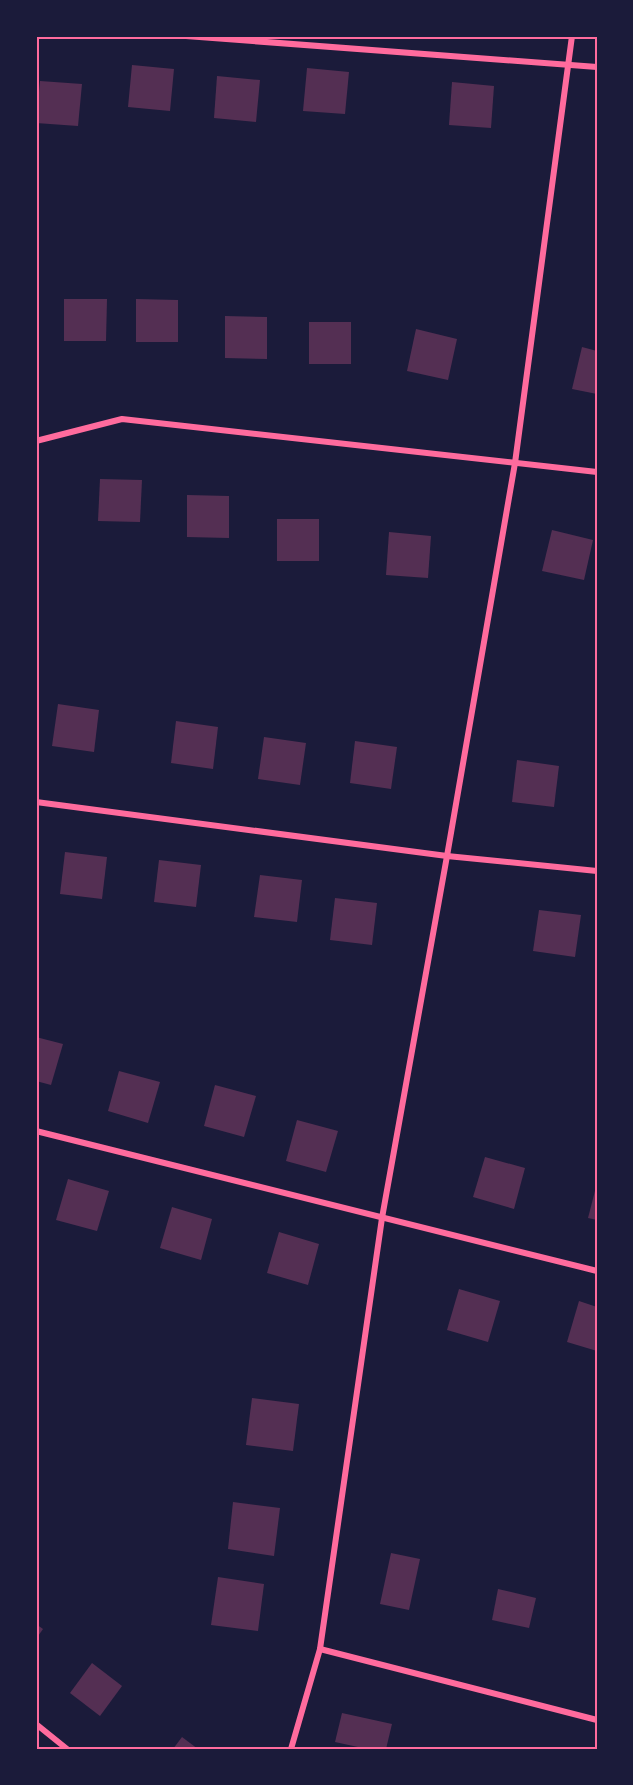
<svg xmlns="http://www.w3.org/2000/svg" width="633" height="1785" font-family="'Roboto Condensed',sans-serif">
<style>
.building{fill:#542f53}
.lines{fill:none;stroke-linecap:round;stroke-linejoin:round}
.minor{stroke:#ff6b9d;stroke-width:6}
.neatline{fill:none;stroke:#ff6b9d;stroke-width:2}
</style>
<rect width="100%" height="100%" fill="#1b1b3a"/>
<g class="building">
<polygon points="132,65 174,69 170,111 128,107"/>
<polygon points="307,68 349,72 345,114 303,111"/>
<polygon points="217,76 260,80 256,122 214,118"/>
<polygon points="40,81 82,84 78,126 36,123"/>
<polygon points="452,82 494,86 491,128 449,125"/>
<polygon points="64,299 107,299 106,341 64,341"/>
<polygon points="136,299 178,300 178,342 136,342"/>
<polygon points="225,316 267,317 267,359 225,358"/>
<rect x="309" y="322" width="42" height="42"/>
<polygon points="416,329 457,339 448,380 407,371"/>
<polygon points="582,347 597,351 597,394 572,389"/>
<polygon points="100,479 142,480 140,522 98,521"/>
<polygon points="187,495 229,496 229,538 187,537"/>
<polygon points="36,505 39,505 37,521 36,521"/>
<rect x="277" y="519" width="42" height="42"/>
<polygon points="552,530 593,540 584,580 542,571"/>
<polygon points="389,532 431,536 428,578 386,575"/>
<polygon points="58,704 99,710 94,752 52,746"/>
<polygon points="176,721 218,727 213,769 171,763"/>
<polygon points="264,737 306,743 300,785 258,779"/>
<polygon points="355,741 397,747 391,789 350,783"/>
<polygon points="517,760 559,766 554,807 512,802"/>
<polygon points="65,852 107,857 102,899 60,894"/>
<polygon points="159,860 201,865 196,907 154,902"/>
<polygon points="260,875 302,880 297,922 254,917"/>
<polygon points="335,898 377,903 372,945 330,940"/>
<polygon points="539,910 581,915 575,957 533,951"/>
<polygon points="36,1037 63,1044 51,1085 36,1081"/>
<polygon points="119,1071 160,1082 148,1123 108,1111"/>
<polygon points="215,1085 256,1096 244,1137 204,1126"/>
<polygon points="297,1120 338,1131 326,1172 286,1161"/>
<polygon points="485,1157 525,1168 514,1209 473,1197"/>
<polygon points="68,1179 109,1191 97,1231 56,1220"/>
<polygon points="596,1187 597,1188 597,1220 588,1218"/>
<polygon points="172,1207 212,1219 201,1260 160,1248"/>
<polygon points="279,1232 319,1244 308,1285 267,1273"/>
<polygon points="459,1289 500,1301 488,1342 447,1330"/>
<polygon points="579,1301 597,1307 597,1351 567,1342"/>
<polygon points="252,1398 299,1404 293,1451 246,1445"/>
<polygon points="233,1502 280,1508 274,1556 228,1549"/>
<polygon points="391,1553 420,1559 409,1610 380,1604"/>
<polygon points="218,1577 264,1584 258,1631 211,1625"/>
<polygon points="498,1589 536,1598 529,1628 492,1620"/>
<polygon points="36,1624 43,1629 36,1639"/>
<polygon points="92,1663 122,1686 100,1716 70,1693"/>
<polygon points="342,1713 392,1724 386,1749 367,1749 335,1742"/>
<polygon points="182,1737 198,1749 173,1749"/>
</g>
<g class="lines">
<g class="minor">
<polyline points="186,36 597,67"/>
<polyline points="36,441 122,419 597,472"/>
<polyline points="36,802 447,856 597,871"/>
<polyline points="36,1131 597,1271"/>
<polyline points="320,1649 597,1720"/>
<polyline points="36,1724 67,1749"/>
<polyline points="291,1749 320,1649 382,1218 447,856 515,463 572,36"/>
</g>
</g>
<rect width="633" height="1785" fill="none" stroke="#1b1b3a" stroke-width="75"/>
<rect x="38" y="38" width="558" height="1710" class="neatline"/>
</svg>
